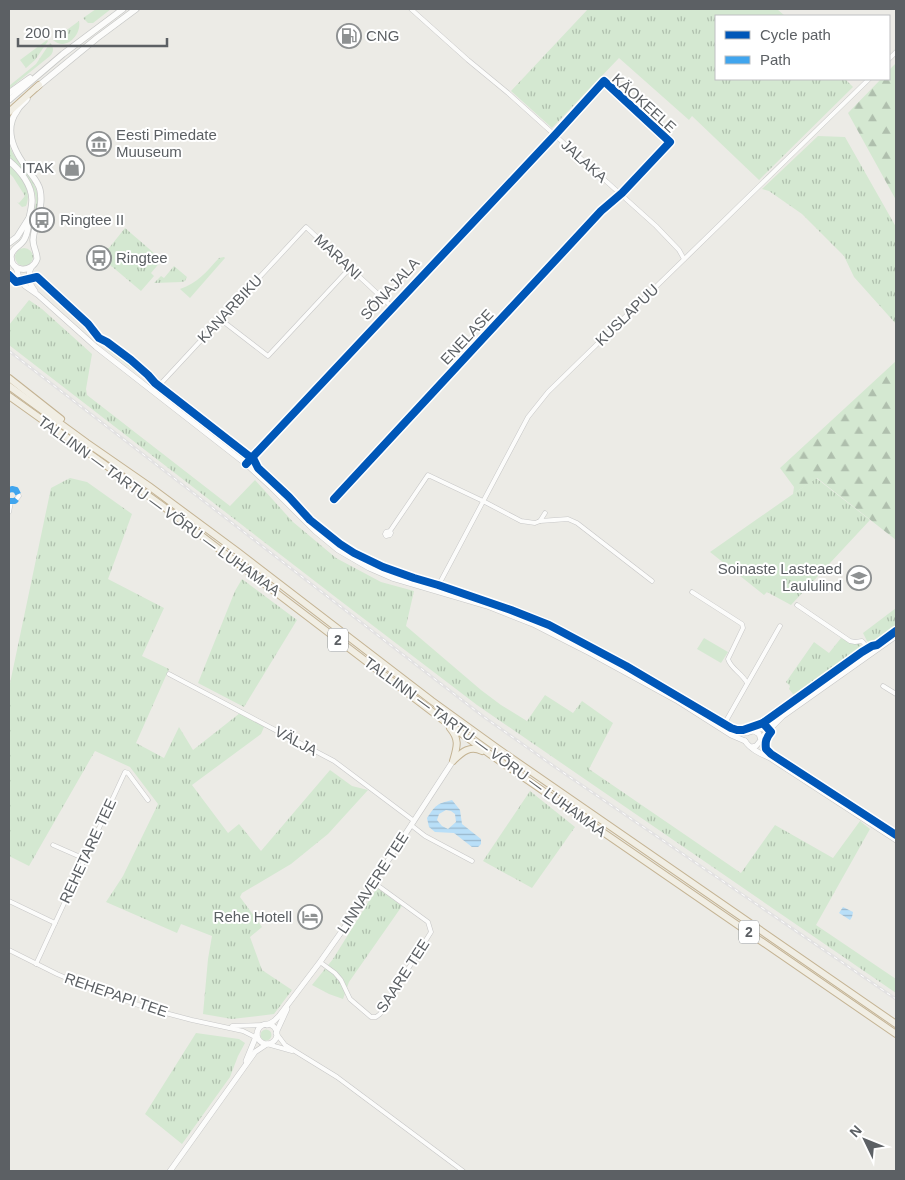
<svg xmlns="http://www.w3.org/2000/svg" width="905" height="1180" font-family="Arial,sans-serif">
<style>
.grass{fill:url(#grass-tufts)}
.forest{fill:url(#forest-firs)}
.garden{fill:#d4e8d1}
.water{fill:url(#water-rules);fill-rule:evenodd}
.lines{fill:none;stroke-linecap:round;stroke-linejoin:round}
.minor-casing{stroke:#c7c7c7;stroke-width:5}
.tertiary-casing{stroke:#c7c7c7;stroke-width:6}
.secondary-casing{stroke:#c8c9c8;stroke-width:7}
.trunk-casing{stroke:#c4b393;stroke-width:8}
.minor{stroke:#fcfcfb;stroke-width:4}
.tertiary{stroke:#fcfcfb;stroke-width:5}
.secondary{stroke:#fcfcfb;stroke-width:5.5}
.trunk{stroke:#f1eee4;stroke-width:6}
.rail-casing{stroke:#e3e2e2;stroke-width:3}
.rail{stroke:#fff;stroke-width:1;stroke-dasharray:4;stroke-linecap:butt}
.quiet{stroke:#40a5ee;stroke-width:6;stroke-dasharray:12 6;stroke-linecap:butt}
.cycleway-casing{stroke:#fff;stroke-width:11}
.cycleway{stroke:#0057b8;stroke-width:8}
.labels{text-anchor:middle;stroke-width:4;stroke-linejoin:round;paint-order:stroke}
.shield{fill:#fff;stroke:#8d9092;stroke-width:1}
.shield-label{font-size:14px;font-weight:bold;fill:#5c6064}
.poi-label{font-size:15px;fill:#5c6064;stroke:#fff;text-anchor:start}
.street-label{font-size:15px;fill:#5c6064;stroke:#fff}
</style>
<defs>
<pattern id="grass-tufts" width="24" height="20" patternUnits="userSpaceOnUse" patternTransform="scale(1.25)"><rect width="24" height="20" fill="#d4e8d1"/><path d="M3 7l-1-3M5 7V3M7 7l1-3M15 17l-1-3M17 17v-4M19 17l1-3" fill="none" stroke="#afbfad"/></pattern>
<pattern id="forest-firs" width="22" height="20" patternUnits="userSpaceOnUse" patternTransform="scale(1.25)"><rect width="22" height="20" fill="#d4e8d1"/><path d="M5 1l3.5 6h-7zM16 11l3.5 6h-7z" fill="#afbfad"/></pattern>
<pattern id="water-rules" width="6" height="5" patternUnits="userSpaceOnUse" patternTransform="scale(1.25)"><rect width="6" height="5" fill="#b9dff8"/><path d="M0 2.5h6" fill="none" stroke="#9ab8cc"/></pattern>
</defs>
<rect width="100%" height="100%" fill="#ecebe6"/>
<g class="grass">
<polygon points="96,9 111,9 93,23 88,23 83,18"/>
<polygon points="588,9 777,9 785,16 716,16 716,79 845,79 853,87 759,180 692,116 689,120 619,58 552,128 511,91"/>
<path d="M79,21C82,34 66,52 53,40Z"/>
<polygon points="47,40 48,41 35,60 26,68 20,60"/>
<path d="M50,43C54,47 54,52 50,56L9,89V86L36,64Z"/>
<polygon points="818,136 845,137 896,227 896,324 854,277 844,256 802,214 769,191 762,189"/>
<path d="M9,143C14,165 41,179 38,205C37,213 34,223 32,231L29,230C32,222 35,212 36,203C37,184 21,171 9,159Z"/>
<path d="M9,165C20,174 33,191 26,206L22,207L17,202L19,203L25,196L13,177L9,173Z"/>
<polygon points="125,228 162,260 151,273 154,276 141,291 103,259 104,249 109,248"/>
<circle cx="24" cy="257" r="9"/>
<path d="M224,257L225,258L190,298L180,289C198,283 206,272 219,258Z"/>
<polygon points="174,266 187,277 185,281 182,282 154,283 161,276 164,278"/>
<polygon points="29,300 42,309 92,354 86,389 87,395 230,506 255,480 293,522 336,558 381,582 414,591 406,626 481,690 501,705 527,721 545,695 573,713 582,701 613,723 589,769 741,873 775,825 833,858 860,821 870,829 816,925 896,979 896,993 477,705 338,599 9,345 9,325"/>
<polygon points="106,343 147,376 154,383 150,382 109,351"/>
<polygon points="70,478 87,482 132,514 108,579 164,608 142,656 169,669 136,743 164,758 179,727 193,750 240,713 264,727 261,734 192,785 228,833 239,824 261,851 330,770 352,786 368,790 328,834 291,864 242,893 240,897 262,927 250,937 262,970 292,990 274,1014 232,1019 203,1014 208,959 212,936 181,924 177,933 106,902 123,876 158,804 130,767 95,751 29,866 9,856 9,688 51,488"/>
<polygon points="816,478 870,520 791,605 767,592 764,595 710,552"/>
<polygon points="242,579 297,620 244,707 198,683 235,591"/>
<polygon points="896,608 896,628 873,645 867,641 863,633"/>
<polygon points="841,638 853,644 860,644 862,652 797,699 789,689 790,686 786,682 814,642 829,653"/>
<polygon points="530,791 575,827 532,888 483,861"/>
<polygon points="377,888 402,906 349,982 343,999 329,994 312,985 333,959"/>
<circle cx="266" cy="1035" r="5.5"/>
<polygon points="196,1033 239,1039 245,1043 238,1056 230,1077 182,1144 145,1114"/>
</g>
<g class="forest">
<polygon points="896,63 896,200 848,113 881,79 889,79 889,70"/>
<polygon points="896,361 896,540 817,478 793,494 794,487 780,468"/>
</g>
<polygon class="garden" points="704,638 728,652 721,663 697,649"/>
<g class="water">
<path d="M452,800L460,810L462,824L481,839V844L478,847H472L454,833L435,832L429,827L427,818C436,805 436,804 452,800ZM446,810L451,811L455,814L456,822L448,829L442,826L437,820L439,814Z"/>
<polygon points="843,907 853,912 852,917 850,920 839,913"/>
</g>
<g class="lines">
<defs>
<g id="minor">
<polyline points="411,9 468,60 508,93 656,226 679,250 684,259"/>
<polyline points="889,59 896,52"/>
<polyline points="220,319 268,356 350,268"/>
<polyline points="154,391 306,227 392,307"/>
<polyline points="246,464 555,135 604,81 670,142 622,193 601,211 334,499"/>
<polyline points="9,490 12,489 16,490 19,496 15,501 9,501"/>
<polyline points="9,512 11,502"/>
<polyline points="540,521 568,519 577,523 652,581"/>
<polyline points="390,531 386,532 385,534 386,536 390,535 391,533 390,531 428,475 483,501 521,521 535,523 540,521 545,513"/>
<polyline points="436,590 528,417 548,392 869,79"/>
<path d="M692,592L742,624L743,628L728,659C731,669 742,673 747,683"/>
<polyline points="797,605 850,641 855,642 862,641 872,653"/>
<polyline points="169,674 334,761 414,821"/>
<polyline points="883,686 896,694"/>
<polyline points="722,728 780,626"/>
<polyline points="411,825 425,836 472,861"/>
<polyline points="53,845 85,859"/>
<polyline points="9,901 55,923"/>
<polyline points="9,950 57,974 89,988 150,1009 192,1020 243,1031 257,1038"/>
<polyline points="320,962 335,973 341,980 350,999 371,1017 376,1017 380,1014 431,932 428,922 373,882"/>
<polyline points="36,964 125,772 128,773 148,800"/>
<polyline points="232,1026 267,1025"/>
<polyline points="276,1033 285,1045 337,1077 463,1171"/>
<polyline points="267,1044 292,1051"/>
</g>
<g id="tertiary">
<polyline points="16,267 19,278 25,286 38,295 96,347 246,464 271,487 315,531 338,550 369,568 392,578 487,606 535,625 590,653 676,700 731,735 745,741"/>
<path d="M31,268C27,277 29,283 35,291"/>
<polyline points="725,729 736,733 747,733 749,732 760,729 775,720"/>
<polyline points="761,738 783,716 896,636"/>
<path d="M745,741C750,749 761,754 770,758L896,840"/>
<polyline points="752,747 756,746 761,740 759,734 754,731"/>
<circle cx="267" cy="1034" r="10"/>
<polyline points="267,1025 274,1021 279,1016 320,962 342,931 453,761"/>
<polyline points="276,1033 287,1009"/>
<polyline points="246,1061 257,1034"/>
<polyline points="170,1171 255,1052 267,1044"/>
</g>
<g id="secondary">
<polyline points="36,88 97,38 136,9"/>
<polyline points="9,93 30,78"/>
<polyline points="9,100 63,54 123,9"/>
<path d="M9,161C20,170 32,185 32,200C32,207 30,213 29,219C28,226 28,232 25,238C22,246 12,247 11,256C10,272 32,274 37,259C37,252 33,247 33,240C34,223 44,208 40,190C38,181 31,175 26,167C14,151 3,130 17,111C19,106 24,103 27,99"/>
<polyline points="9,243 17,237 29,218"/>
</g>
<g id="trunk">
<polyline points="9,112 39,85"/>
<polyline points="9,378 61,419"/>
<polyline points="9,386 87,443 149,486 238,552 432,701 497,748 896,1024"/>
<polyline points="9,396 160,504 443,720 491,755 896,1034"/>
<path d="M450,728C460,740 457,747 453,761"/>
<path d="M454,760C462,752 470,745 482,751"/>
</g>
</defs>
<use href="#minor" class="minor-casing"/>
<use href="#tertiary" class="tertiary-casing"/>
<use href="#secondary" class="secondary-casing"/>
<use href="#trunk" class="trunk-casing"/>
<use href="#minor" class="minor"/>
<use href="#tertiary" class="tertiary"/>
<use href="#secondary" class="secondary"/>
<use href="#trunk" class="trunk"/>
<defs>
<polyline id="rail" points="9,351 484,717 555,767 896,999"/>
</defs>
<use href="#rail" class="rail-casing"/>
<use href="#rail" class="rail"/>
<polyline class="quiet" points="9,490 12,489 16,490 19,496 15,501 9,501"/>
<defs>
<g id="cycleway">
<polyline points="9,275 16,282 37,277 88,324 99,338 107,342 131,360 148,375 155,383 254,460 258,468 289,497 310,520 340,544 354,553 383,567 414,578 438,585 511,610 549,625 626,666 731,728 737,730 743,730 763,723 862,652 872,646 877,645 896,631"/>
<polyline points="246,464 555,135 604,81 670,142 622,193 601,211 334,499"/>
<path d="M763,723L771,732C766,738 765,742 766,749L771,754L896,835"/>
</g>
</defs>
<use href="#cycleway" class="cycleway-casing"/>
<use href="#cycleway" class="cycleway"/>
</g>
<defs>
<symbol id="fuel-ring" viewBox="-11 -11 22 22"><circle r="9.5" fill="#fff" stroke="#8e9192" stroke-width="1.5"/><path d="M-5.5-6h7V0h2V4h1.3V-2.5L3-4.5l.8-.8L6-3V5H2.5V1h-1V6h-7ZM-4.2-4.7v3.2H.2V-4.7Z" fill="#8e9192"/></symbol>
<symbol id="museum-ring" viewBox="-11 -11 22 22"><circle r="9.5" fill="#fff" stroke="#8e9192" stroke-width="1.5"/><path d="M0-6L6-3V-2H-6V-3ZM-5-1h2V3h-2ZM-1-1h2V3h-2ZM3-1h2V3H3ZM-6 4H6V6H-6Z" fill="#8e9192"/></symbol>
<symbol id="shop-ring" viewBox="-11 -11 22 22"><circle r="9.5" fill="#fff" stroke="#8e9192" stroke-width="1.5"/><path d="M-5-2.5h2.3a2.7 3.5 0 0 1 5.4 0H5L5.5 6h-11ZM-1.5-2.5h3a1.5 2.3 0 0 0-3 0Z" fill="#8e9192"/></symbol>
<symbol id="bus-ring" viewBox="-11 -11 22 22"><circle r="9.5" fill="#fff" stroke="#8e9192" stroke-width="1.5"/><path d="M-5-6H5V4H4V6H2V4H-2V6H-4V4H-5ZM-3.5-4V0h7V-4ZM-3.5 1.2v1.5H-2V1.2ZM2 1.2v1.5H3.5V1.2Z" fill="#8e9192"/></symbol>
<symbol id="school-ring" viewBox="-11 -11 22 22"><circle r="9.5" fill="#fff" stroke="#8e9192" stroke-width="1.5"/><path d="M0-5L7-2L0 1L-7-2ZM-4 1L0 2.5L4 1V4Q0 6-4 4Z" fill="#8e9192"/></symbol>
<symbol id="hotel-ring" viewBox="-11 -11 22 22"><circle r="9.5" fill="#fff" stroke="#8e9192" stroke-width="1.5"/><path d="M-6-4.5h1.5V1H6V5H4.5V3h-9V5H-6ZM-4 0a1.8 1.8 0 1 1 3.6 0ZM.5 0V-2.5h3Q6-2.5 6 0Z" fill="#8e9192"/></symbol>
</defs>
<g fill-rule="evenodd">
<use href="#fuel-ring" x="335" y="22" width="28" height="28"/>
<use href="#museum-ring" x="85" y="130" width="28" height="28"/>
<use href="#shop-ring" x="58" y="154" width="28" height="28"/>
<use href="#bus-ring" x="28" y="206" width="28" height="28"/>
<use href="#bus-ring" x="85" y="244" width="28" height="28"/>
<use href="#school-ring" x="845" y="564" width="28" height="28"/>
<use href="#hotel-ring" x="296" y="903" width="28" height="28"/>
</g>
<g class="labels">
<g class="shield">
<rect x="328" y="628.5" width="20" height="23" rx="4"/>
<rect x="739" y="920.5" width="20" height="23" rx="4"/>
</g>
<g class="shield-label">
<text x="338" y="645">2</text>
<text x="749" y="937">2</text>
</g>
<g class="poi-label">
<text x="366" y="41">CNG</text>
<text x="116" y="140">Eesti Pimedate<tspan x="116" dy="17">Muuseum</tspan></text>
<text x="54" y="173" text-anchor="end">ITAK</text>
<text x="60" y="225">Ringtee II</text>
<text x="116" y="263">Ringtee</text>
<text x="842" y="574" text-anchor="end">Soinaste Lasteaed<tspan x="842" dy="17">Laululind</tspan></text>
<text x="292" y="922" text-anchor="end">Rehe Hotell</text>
</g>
<g class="street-label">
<text transform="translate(644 103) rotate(42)" y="5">KÄOKEELE</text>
<text transform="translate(584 161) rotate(42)" y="5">JALAKA</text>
<text transform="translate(338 257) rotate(43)" y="5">MARANI</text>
<text transform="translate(390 289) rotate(-47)" y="5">SÕNAJALA</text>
<text transform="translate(230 309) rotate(-47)" y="5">KANARBIKU</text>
<text transform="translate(627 315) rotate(-44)" y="5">KUSLAPUU</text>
<text transform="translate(467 337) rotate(-47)" y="5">ENELASE</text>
<text transform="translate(159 506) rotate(36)" y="5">TALLINN — TARTU — VÕRU — LUHAMAA</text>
<text transform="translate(296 741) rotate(28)" y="5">VÄLJA</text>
<text transform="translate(485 747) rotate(36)" y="5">TALLINN — TARTU — VÕRU — LUHAMAA</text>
<text transform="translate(88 851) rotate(-65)" y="5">REHETARE TEE</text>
<text transform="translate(373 883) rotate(-57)" y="5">LINNAVERE TEE</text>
<text transform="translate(403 976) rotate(-57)" y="5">SAARE TEE</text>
<text transform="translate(116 995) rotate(19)" y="5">REHEPAPI TEE</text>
</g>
</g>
<rect width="905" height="1180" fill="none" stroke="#5c6064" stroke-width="20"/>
<rect x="715" y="15" width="175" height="65" fill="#ffffff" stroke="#bebfc1"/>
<rect x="725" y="31" width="25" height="8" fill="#0057b8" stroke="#bebfc1"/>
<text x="760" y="40" font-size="15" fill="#5c6064">Cycle path</text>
<rect x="725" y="56" width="25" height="8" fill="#40a5ee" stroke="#bebfc1"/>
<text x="760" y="65" font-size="15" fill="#5c6064">Path</text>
<g transform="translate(865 1140) rotate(313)" stroke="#ffffff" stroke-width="4" paint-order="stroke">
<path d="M0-4L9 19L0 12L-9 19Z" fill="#5c6064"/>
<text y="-8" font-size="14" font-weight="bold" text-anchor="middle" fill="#5c6064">N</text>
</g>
<path d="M18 38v8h149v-8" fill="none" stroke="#5c6064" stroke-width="2.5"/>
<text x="25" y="38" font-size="15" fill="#5c6064" stroke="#ffffff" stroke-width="4" paint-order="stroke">200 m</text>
</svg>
